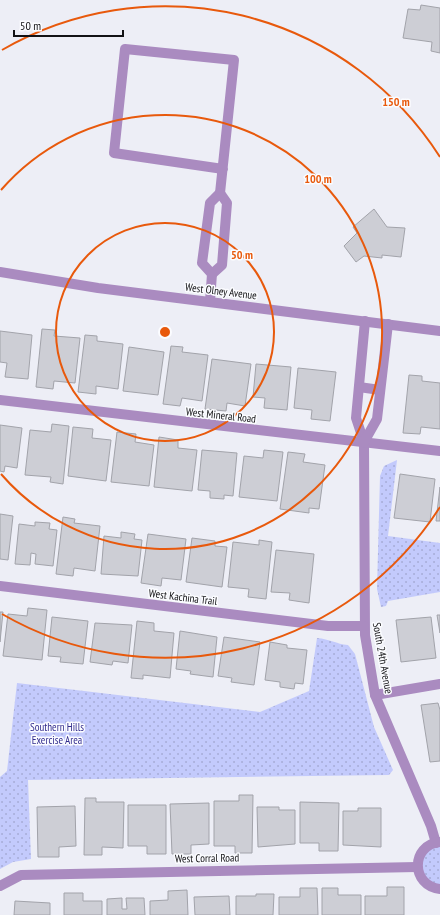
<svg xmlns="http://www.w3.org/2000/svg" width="440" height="915" font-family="'PT Sans Narrow',sans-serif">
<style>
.grass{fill:url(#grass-dots)}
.building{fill:#cdced5;stroke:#a2a3aa}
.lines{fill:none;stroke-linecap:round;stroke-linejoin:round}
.minor{stroke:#aa8bc0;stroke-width:10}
.ring{fill:none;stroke:#e8590c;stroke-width:2}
.labels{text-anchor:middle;stroke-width:3;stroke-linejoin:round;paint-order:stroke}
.street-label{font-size:11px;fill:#121215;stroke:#fbfcff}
.park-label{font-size:11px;fill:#322c8d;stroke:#fbfcff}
.centre{fill:#e8590c;stroke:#fbfcff;stroke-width:2}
.ring-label{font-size:12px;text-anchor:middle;font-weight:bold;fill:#e8590c;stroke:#fbfcff;stroke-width:3;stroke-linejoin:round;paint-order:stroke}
</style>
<defs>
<pattern id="grass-dots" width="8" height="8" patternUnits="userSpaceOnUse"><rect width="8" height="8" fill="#c3cafc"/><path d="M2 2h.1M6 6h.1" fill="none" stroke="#a6acd7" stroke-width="1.8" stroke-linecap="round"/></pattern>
</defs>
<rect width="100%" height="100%" fill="#edeef6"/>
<g class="grass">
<polygon points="397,460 388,536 440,543 440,592 388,601 386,606 381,607 377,589 380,476 384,466"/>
<path d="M317,638C330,639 336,644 348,645L355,654L374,727L393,770L389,775L28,780L31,859L13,862L0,869V777L7,771L17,683L260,712L309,691Z"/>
<polygon points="440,842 440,889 435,889 417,867 419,855"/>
</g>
<g class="building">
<polygon points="421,5 440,8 440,53 431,51 432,42 403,38 408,9 420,10"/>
<polygon points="374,209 387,227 405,228 401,257 382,255 382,258 364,256 356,262 344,246 357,233 353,227"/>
<polygon points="42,329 55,330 54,336 80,338 75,383 54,381 53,389 36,387"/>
<polygon points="0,331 32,335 28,379 5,377 7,363 0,362"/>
<polygon points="85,335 97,336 97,341 123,344 118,389 96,386 96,394 78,392"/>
<polygon points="171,346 183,347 182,352 208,355 202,401 182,398 180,406 163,404"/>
<polygon points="129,347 164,352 158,395 123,391"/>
<polygon points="212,359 251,364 245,406 227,403 226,411 205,409"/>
<polygon points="256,364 291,367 287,410 264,408 265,398 253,397"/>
<polygon points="298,368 336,372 330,421 311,419 312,410 294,408"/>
<polygon points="409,375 422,376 422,381 440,383 440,429 421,427 420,434 403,433"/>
<polygon points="52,424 69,426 63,484 50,482 51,477 25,475 30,430 51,432"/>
<polygon points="0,425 22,428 17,468 5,466 4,472 0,471"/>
<polygon points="73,427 93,429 92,438 111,440 106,481 68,476"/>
<polygon points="117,432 136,434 135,442 154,445 149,486 111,482"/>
<polygon points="159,437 178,440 178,448 197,450 192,491 154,487"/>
<polygon points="202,450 237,453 233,496 224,495 224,499 210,498 210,491 198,490"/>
<polygon points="264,450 283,452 277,501 239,497 244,456 263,458"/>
<polygon points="288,452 305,454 303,462 325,465 319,509 309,508 309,513 280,509"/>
<polygon points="400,474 435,479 430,522 394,518"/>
<polygon points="440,487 440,521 436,521"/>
<polygon points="0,514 13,516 8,560 0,559"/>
<polygon points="63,517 75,519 74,523 100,526 95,571 74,568 73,576 56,574"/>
<polygon points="35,522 50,523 49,529 57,530 53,566 35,564 36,554 31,553 30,565 15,564 19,524 35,526"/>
<polygon points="121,532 135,534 134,539 142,540 138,576 101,574 104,536 121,538"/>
<polygon points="148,534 186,539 181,580 162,578 161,586 141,583"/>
<polygon points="192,538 215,541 215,546 227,547 222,587 186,582"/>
<polygon points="259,540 272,542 266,599 248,597 249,589 228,587 233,542 259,545"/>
<polygon points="276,550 314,554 309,603 289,600 290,593 271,592"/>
<polygon points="28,608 47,610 42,660 3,656 8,614 27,616"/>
<polygon points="0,612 3,612 0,642"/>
<polygon points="437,615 440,615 440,633"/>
<polygon points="52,617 88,621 83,664 60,662 61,657 48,656"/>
<polygon points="431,617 436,658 401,662 396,620"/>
<polygon points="137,621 154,623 154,631 174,633 170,678 143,675 143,679 131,678"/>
<polygon points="95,623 132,625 128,663 113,661 112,665 90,662"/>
<polygon points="180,631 217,637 213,677 190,674 191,671 176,669"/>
<polygon points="224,637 260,642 254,685 231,682 232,678 218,676"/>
<polygon points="270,642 287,645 287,648 307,650 303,684 295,683 294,689 280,687 280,682 265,680"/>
<polygon points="438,703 440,710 440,761 430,762 421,705"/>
<polygon points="239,795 253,795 252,853 235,853 235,846 214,846 214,801 239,801"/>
<polygon points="85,798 96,798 96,802 124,802 123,848 102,847 102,855 84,855"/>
<polygon points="300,802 339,803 338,851 319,851 319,843 300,843"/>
<polygon points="209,803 209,844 191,845 191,854 172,854 170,804"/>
<polygon points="128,805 166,805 166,854 147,854 147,846 128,846"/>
<polygon points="75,806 76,846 59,847 59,857 38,857 37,807"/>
<polygon points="257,807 279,807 279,810 295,810 295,844 258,847"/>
<polygon points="358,808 381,808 381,847 343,845 343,811 358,811"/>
<polygon points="387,887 404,887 404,915 365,915 365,896 387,896"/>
<polygon points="300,888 317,888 318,915 279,915 279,897 300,897"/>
<polygon points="322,888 338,888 338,895 361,895 361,915 322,915"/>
<polygon points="187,890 188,915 150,915 150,901 168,900 168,891"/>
<polygon points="64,893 83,893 83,901 102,901 102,915 64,915"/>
<polygon points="256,894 274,894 273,915 236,915 236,896 256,896"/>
<polygon points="229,896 230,915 195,915 194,897"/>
<polygon points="122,898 122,909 127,909 126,898 144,898 145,915 107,915 107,899"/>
<polygon points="15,901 50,903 50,915 14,915"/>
</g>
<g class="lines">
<g class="minor">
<polyline points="220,193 234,60 125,49 114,153 223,169"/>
<polygon points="220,193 227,203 222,265 212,274 202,263 210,203"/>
<polyline points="0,272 98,288 440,331"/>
<polyline points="210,301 212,274"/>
<polyline points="365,321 356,418 364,442 365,635 375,695 431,826 436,843"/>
<polyline points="359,387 380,390"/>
<polyline points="0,400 440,451"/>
<polyline points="364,442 377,419 388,324"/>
<polyline points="0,586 328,626 364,626"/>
<polyline points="375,695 440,684"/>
<path d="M440,842C410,845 411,886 440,889"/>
<polyline points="0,886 21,875 417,867"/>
</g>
</g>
<g class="ring">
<circle cx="165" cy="332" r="109"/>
<path d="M1 190A217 217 0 1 1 1 474"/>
<path d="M440 507A326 326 0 0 1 2 614M2 50A326 326 0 0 1 440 157"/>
</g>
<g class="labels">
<g class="street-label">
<text transform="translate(221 291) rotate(7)" y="4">West Olney Avenue</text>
<text transform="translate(221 415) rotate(6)" y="4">West Mineral Road</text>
<text transform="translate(183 597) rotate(7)" y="4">West Kachina Trail</text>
<text transform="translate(383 658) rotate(80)" y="4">South 24th Avenue</text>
<text transform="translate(207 858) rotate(-1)" y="4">West Corral Road</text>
</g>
<g class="park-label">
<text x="57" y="731">Southern Hills<tspan x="57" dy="13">Exercise Area</tspan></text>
</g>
</g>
<circle cx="165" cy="332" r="6" class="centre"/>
<g class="ring-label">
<text x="396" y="106">150 m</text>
<text x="318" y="183">100 m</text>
<text x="242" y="259">50 m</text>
</g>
<path d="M14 30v6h109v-6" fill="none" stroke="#121215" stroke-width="2"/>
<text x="20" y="30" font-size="12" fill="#121215" stroke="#fbfcff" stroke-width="3" paint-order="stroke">50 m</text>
</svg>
